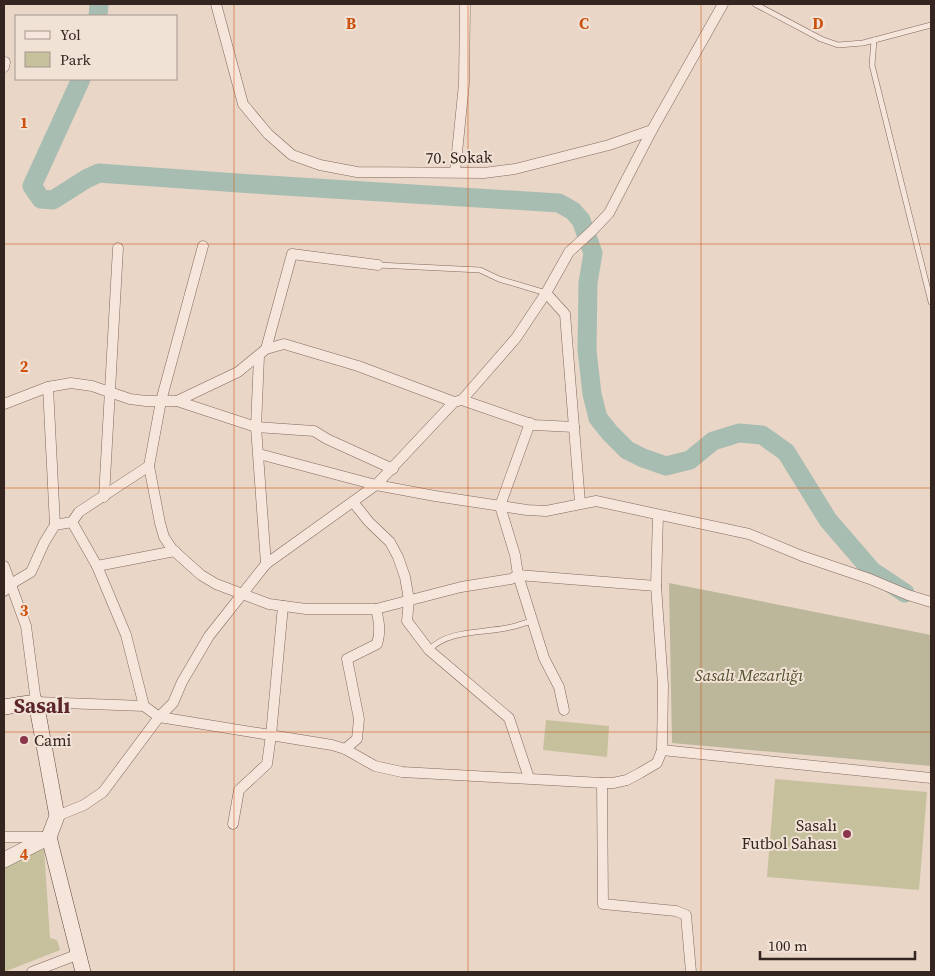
<svg xmlns="http://www.w3.org/2000/svg" width="935" height="976" font-family="'Source Serif 4',serif">
<style>
.green{fill:#c6c09d}
.cemetery{fill:#bcb79b}
.lines{fill:none;stroke-linecap:round;stroke-linejoin:round}
.river{stroke:#a8bdb1;stroke-width:19}
.lane-casing{stroke:#82685f;stroke-width:6}
.street-casing{stroke:#82685f;stroke-width:11}
.secondary-casing{stroke:#644a42;stroke-width:16}
.lane{stroke:#f5e5da;stroke-width:5}
.street{stroke:#f5e5da;stroke-width:10}
.secondary{stroke:#f5e5da;stroke-width:15}
.grid{fill:none;stroke:#cd510f;stroke-width:1;stroke-opacity:0.55}
.poi-dot{fill:#8a364d;stroke:#f1e2d6;stroke-width:2}
.labels{text-anchor:middle;stroke-width:4;stroke-linejoin:round;paint-order:stroke}
.street-label{font-size:16px;fill:#352521;stroke:#f1e2d6}
.park-label{font-size:16px;font-style:italic;fill:#4f4e2a;stroke:#f1e2d6}
.poi-label{font-size:16px;fill:#352521;stroke:#f1e2d6;text-anchor:start}
.district-label{font-size:21px;font-weight:bold;fill:#5c2529;stroke:#f1e2d6}
.grid-label{font-size:16px;text-anchor:middle;font-weight:bold;fill:#cd510f;stroke:#f1e2d6;stroke-width:4;stroke-linejoin:round;paint-order:stroke}
</style>
<rect width="100%" height="100%" fill="#e9d6c7"/>
<g class="green">
<polygon points="546,720 609,726 607,757 543,750"/>
<polygon points="775,779 927,792 919,890 767,877"/>
<polygon points="44,849 50,938 57,940 60,950 4,972 4,865 22,856"/>
</g>
<polygon class="cemetery" points="669,583 931,635 931,766 672,743"/>
<g class="lines">
<g class="river">
<polyline points="98,16 99,4"/>
<polyline points="81,79 32,186 41,199 53,200 86,179 99,173 112,174 268,185 559,203 573,211 581,220 593,253 588,283 587,350 592,394 598,418 610,433 627,450 643,458 666,466 690,460 713,441 739,433 762,435 786,452 828,520 872,571 905,593"/>
</g>
<defs>
<g id="lane">
<polyline points="755,4 821,39 838,45 863,43 931,25"/>
<polyline points="874,40 872,65 931,302"/>
<polyline points="378,265 480,270 499,279 546,293"/>
<path d="M429,650C447,630 482,633 506,628C515,627 524,623 532,621"/>
</g>
<g id="street">
<polyline points="216,4 243,104 268,134 292,155 320,165 357,172 484,173 515,169 609,145 652,130 723,4"/>
<polyline points="4,62 5,62 4,67"/>
<polyline points="455,172 464,84 465,4"/>
<polyline points="203,246 161,401 149,466 160,523 164,537 172,549 201,575 216,584 269,604 306,609 376,609 461,587 511,579 518,575 515,555 500,506 530,423"/>
<polyline points="546,293 565,314 580,503"/>
<polyline points="266,349 292,254 378,265"/>
<polyline points="259,356 256,427 266,564"/>
<polyline points="48,387 55,525"/>
<polyline points="462,400 534,425 574,427"/>
<polyline points="177,401 256,427 314,431 327,439 393,469"/>
<polyline points="4,404 48,387 71,383 92,386 130,399 146,401 177,401 238,372 266,349 284,344 358,366 454,402"/>
<polyline points="259,454 376,485 435,496 527,510 546,511 596,501 749,534 802,556 870,579 908,595 931,602"/>
<polyline points="104,497 118,248"/>
<polyline points="353,502 369,522 390,542 398,557 405,577 409,600 407,621 429,650 509,718 529,778"/>
<polyline points="72,522 97,566 126,635 144,706"/>
<polyline points="4,566 26,626 36,702 144,706 159,717 173,703 182,682 209,636 266,564 376,485 454,402 462,400 516,338 546,293 569,252 593,230 609,213 652,130"/>
<polyline points="97,566 175,551"/>
<polyline points="4,591 11,584 31,572 44,543 55,525 72,522 79,512 149,466"/>
<polyline points="564,710 559,687 544,658 518,575 656,586"/>
<path d="M345,749L357,739L359,719L347,659L377,644C381,631 379,621 376,609"/>
<polyline points="662,750 931,778"/>
<polyline points="602,783 603,904 676,911 686,915 691,972"/>
<polyline points="57,816 84,805 103,792 159,717 332,745 345,749 375,766 402,772 602,783 613,783 627,780 640,773 657,763 662,750 663,685 656,586 658,515"/>
<polyline points="233,824 239,790 267,764 271,735 283,606"/>
<polyline points="4,837 45,837"/>
<polyline points="32,972 79,954"/>
</g>
<g id="secondary">
<polyline points="4,707 36,702 57,816 49,837 83,972"/>
<polyline points="4,860 49,837"/>
</g>
</defs>
<use href="#lane" class="lane-casing"/>
<use href="#street" class="street-casing"/>
<use href="#secondary" class="secondary-casing"/>
<use href="#lane" class="lane"/>
<use href="#street" class="street"/>
<use href="#secondary" class="secondary"/>
</g>
<path class="grid" d="M234,4V972M468,4V972M701,4V972M4,244H931M4,488H931M4,732H931"/>
<g class="poi-dot">
<circle cx="24" cy="740" r="5"/>
<circle cx="847" cy="834" r="5"/>
</g>
<g class="labels">
<g class="street-label">
<text transform="translate(459 157) rotate(-1)" y="6">70. Sokak</text>
</g>
<g class="park-label">
<text x="749" y="681">Sasalı Mezarlığı</text>
</g>
<g class="poi-label">
<text x="34" y="746">Cami</text>
<text x="837" y="831" text-anchor="end">Sasalı<tspan x="837" dy="18">Futbol Sahası</tspan></text>
</g>
<g class="district-label">
<text x="42" y="713">Sasalı</text>
</g>
</g>
<g class="grid-label">
<text x="351" y="29">B</text>
<text x="584" y="29">C</text>
<text x="818" y="29">D</text>
<text x="24" y="128">1</text>
<text x="24" y="372">2</text>
<text x="24" y="616">3</text>
<text x="24" y="860">4</text>
</g>
<rect width="935" height="976" fill="none" stroke="#352521" stroke-width="10"/>
<rect x="15" y="15" width="162" height="65" fill="#f1e2d6" stroke="#a6968e"/>
<rect x="25" y="31" width="25" height="8" fill="#f5e5da" stroke="#a6968e"/>
<text x="60" y="40" font-size="15" fill="#352521">Yol</text>
<rect x="25" y="52" width="25" height="15" fill="#c6c09d" stroke="#a6968e"/>
<text x="60" y="65" font-size="15" fill="#352521">Park</text>
<path d="M760 951v8h155v-8" fill="none" stroke="#352521" stroke-width="2.5"/>
<text x="768" y="951" font-size="15" fill="#352521" stroke="#f1e2d6" stroke-width="4" paint-order="stroke">100 m</text>
</svg>
